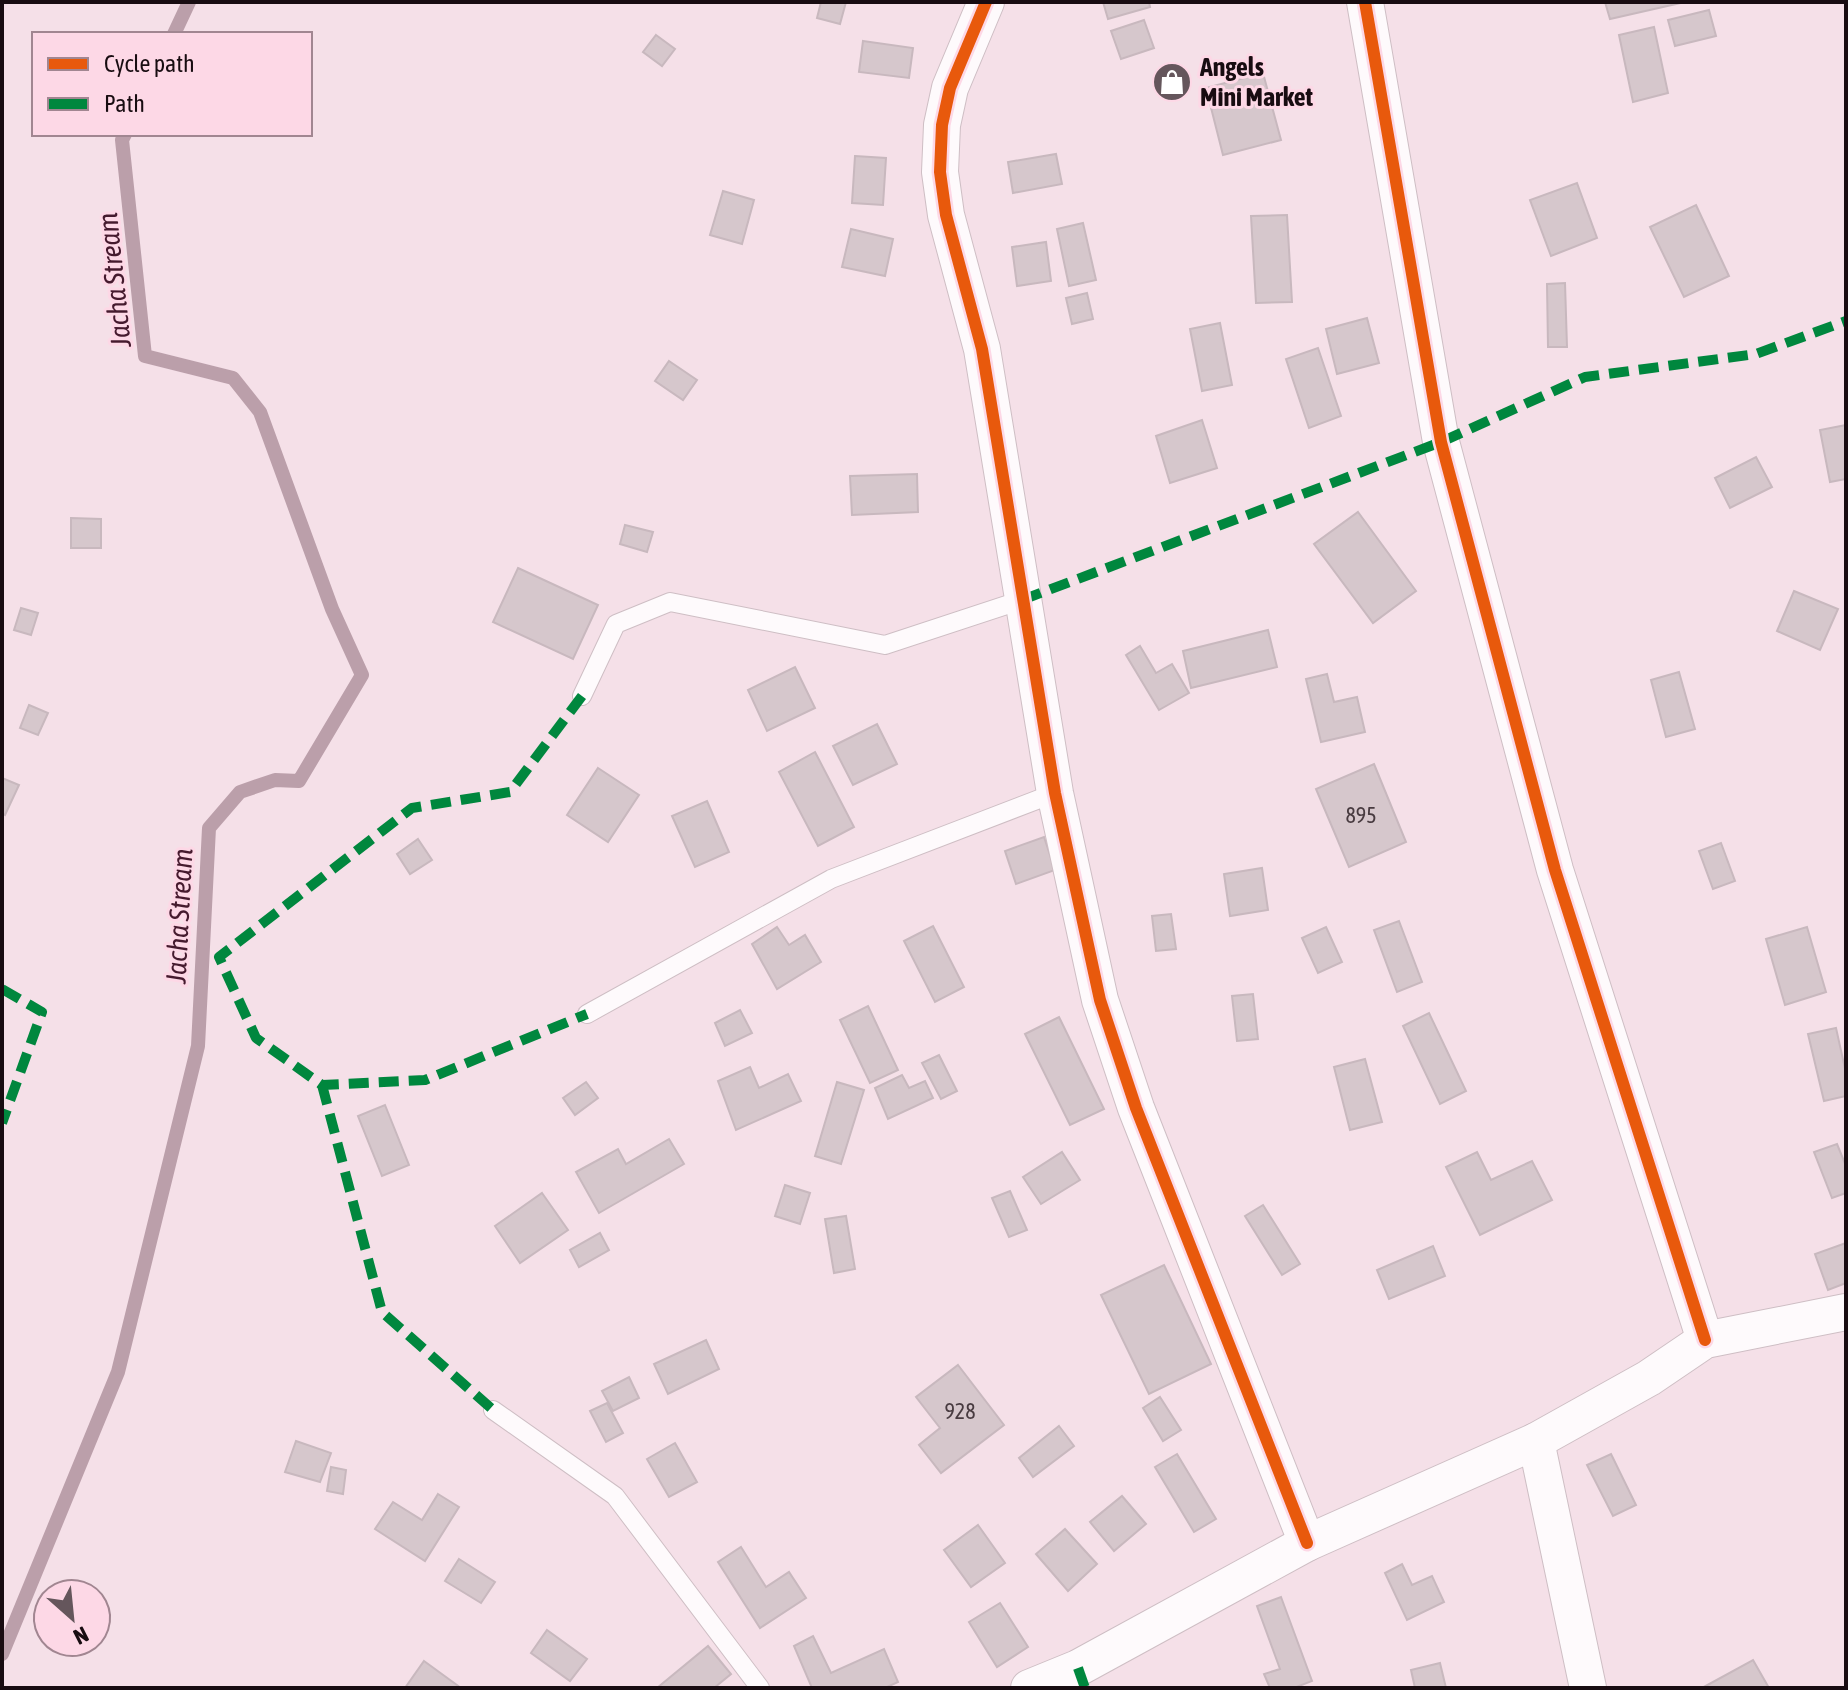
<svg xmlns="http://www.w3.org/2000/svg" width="1848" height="1690" font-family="'Asap Condensed',sans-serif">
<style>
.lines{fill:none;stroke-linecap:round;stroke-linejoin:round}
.stream{stroke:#bb9faa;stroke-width:14}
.building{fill:#d6c7cc;stroke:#c8b8be;stroke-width:2}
.lane-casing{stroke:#cebec4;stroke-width:20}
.street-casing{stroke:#cebec4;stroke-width:38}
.lane{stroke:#fefafc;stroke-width:18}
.street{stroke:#fefafc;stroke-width:36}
.quiet{stroke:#00873e;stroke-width:10;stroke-dasharray:20 10;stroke-linecap:butt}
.cycleway-casing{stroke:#fdd8e6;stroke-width:17}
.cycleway{stroke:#e8590c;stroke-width:12}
.labels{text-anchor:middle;stroke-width:6;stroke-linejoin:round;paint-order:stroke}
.number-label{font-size:22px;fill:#483b40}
.poi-label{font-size:26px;font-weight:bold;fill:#180c11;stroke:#fdd8e6;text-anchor:start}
.water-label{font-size:28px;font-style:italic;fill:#451a2e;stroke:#fdd8e6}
</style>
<rect width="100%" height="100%" fill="#f5e0e8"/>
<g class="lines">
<g class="stream">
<polyline points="174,34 189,2"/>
<polyline points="2,1654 118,1372 198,1046 209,828 240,792 275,780 299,781 362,675 332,609 260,412 233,378 145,356 122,140 125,134"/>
</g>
</g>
<g class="building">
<polygon points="821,2 846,2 840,24 817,18"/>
<polygon points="1103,2 1149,2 1150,7 1108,19"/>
<polygon points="1605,2 1685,2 1610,19"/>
<polygon points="1709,10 1716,36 1675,46 1668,20"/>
<polygon points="1144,20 1154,48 1121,59 1111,31"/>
<polygon points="1654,27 1668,93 1633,102 1619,35"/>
<polygon points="656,35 675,49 662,66 643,52"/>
<polygon points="863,41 913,48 909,78 859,72"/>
<polygon points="1263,73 1281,140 1223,155 1206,88"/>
<polygon points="1056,154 1062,184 1013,193 1008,162"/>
<polygon points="855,156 886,158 883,205 852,203"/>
<polygon points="1577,183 1597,238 1551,256 1530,200"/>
<polygon points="723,191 754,200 742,244 710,235"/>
<polygon points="1696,205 1729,276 1684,297 1650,227"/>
<polygon points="1287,215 1292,302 1256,303 1251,216"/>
<polygon points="1083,223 1096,280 1069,286 1057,229"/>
<polygon points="851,229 893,239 885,276 842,267"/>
<polygon points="1046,242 1051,281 1017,286 1012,247"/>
<polygon points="1565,283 1567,347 1548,347 1547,284"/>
<polygon points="1087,293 1093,319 1072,324 1066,298"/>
<polygon points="1367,318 1379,363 1337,374 1326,329"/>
<polygon points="1220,323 1232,385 1202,391 1190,329"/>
<polygon points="1318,348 1341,416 1309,428 1286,359"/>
<polygon points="669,361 697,380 683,400 655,381"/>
<polygon points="1202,420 1217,468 1170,483 1156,436"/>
<polygon points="1846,425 1846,479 1830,482 1820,430"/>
<polygon points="1756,457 1772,487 1730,508 1715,478"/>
<polygon points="917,474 918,512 852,515 850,476"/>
<polygon points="1358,512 1416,591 1373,623 1314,544"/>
<polygon points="71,518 101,519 101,548 71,548"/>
<polygon points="625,525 653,532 647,552 620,544"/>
<polygon points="518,568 598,605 573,659 493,622"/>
<polygon points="1794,591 1838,609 1820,650 1777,631"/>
<polygon points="21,608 38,613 31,635 14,630"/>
<polygon points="1268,630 1277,667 1191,688 1183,651"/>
<polygon points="1140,646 1156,673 1172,664 1189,693 1159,710 1126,655"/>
<polygon points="795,667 815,708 767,731 748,690"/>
<polygon points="1679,672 1695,729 1666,737 1651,680"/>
<polygon points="1327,674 1334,702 1357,697 1365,732 1321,742 1306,679"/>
<polygon points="29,705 48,713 38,735 20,728"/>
<polygon points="877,724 897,764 853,785 833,746"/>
<polygon points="815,752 854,827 818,846 779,772"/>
<polygon points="1374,764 1406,842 1349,867 1316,789"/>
<polygon points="598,768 639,795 608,842 567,815"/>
<polygon points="2,778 19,785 5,815 2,813"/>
<polygon points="707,801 729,852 695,867 672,816"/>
<polygon points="1044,837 1055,870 1016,884 1005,851"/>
<polygon points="418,839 432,860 410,874 397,854"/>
<polygon points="1721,843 1735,881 1713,889 1699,851"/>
<polygon points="1262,868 1268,910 1230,916 1224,874"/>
<polygon points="1171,914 1176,949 1156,951 1152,916"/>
<polygon points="1399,921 1422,982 1397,992 1374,930"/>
<polygon points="933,926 964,987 935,1002 904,941"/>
<polygon points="777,927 789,945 805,935 821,962 777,989 752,944"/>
<polygon points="1326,927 1342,962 1318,973 1302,938"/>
<polygon points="1807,927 1826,992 1785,1005 1766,939"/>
<polygon points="1253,994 1258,1039 1237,1041 1232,996"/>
<polygon points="868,1006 898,1070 870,1083 840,1020"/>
<polygon points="740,1010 752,1033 725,1046 715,1023"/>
<polygon points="1429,1013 1466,1091 1440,1104 1403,1026"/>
<polygon points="1059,1017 1104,1109 1070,1125 1025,1034"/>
<polygon points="1836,1028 1846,1073 1846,1096 1824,1101 1808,1034"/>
<polygon points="939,1055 957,1091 941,1099 922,1063"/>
<polygon points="1365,1059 1382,1122 1350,1130 1334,1067"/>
<polygon points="750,1067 759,1088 788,1074 801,1101 736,1130 718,1081"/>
<polygon points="902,1075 909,1088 925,1081 933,1098 888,1119 875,1088"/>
<polygon points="586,1082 598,1098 575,1115 563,1098"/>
<polygon points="837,1082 864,1090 841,1164 815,1156"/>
<polygon points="385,1105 409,1165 382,1176 358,1116"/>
<polygon points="669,1139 684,1164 599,1213 576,1172 618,1149 626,1164"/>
<polygon points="1837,1144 1846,1166 1846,1193 1832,1198 1814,1152"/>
<polygon points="1062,1152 1080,1180 1041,1204 1023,1177"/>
<polygon points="1477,1152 1491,1180 1532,1161 1552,1200 1480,1235 1446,1167"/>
<polygon points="785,1185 810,1193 800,1224 775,1216"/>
<polygon points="1010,1191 1027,1230 1009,1237 992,1198"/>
<polygon points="542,1193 568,1230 520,1263 495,1226"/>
<polygon points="1263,1205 1300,1264 1282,1275 1245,1216"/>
<polygon points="846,1216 855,1269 834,1273 825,1219"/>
<polygon points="600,1233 609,1250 579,1267 570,1250"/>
<polygon points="1846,1243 1846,1283 1828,1290 1815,1254"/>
<polygon points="1433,1246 1445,1276 1389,1299 1377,1270"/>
<polygon points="1164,1265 1211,1364 1149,1394 1101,1295"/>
<polygon points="706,1340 719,1369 668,1394 654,1364"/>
<polygon points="958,1365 1004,1425 941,1473 919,1445 940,1428 916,1397"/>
<polygon points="629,1377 639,1398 613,1411 602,1391"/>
<polygon points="1160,1397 1181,1430 1163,1441 1143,1408"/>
<polygon points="607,1403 623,1433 606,1442 590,1411"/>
<polygon points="1059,1426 1074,1446 1033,1477 1019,1458"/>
<polygon points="296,1441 331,1453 320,1482 285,1472"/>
<polygon points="675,1443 697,1482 669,1497 647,1459"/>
<polygon points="1177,1454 1216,1519 1194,1532 1155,1467"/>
<polygon points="1611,1454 1636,1505 1613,1516 1587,1465"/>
<polygon points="331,1467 346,1470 343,1494 327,1491"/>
<polygon points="438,1494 459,1507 425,1561 375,1529 393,1502 422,1520"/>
<polygon points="1122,1496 1146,1524 1114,1551 1090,1522"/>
<polygon points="978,1525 1005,1563 971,1587 944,1550"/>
<polygon points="1065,1529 1097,1564 1068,1591 1036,1554"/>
<polygon points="741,1547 766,1587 789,1572 806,1598 760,1628 718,1562"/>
<polygon points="459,1559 495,1582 481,1603 445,1581"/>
<polygon points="1402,1564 1412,1585 1432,1576 1444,1602 1407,1620 1385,1573"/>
<polygon points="1281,1597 1312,1681 1294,1688 1270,1688 1264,1674 1280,1669 1257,1606"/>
<polygon points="1000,1603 1028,1647 997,1667 969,1622"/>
<polygon points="547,1630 587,1659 570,1681 531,1653"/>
<polygon points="813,1636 831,1673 884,1649 898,1682 885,1688 812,1688 794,1646"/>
<polygon points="708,1646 731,1674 714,1688 657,1688"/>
<polygon points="1753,1660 1769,1688 1702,1688"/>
<polygon points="424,1661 461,1688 405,1688"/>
<polygon points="1440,1663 1446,1688 1415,1688 1411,1670"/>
</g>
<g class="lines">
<defs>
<g id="lane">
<polyline points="582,696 616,624 670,602 885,645 1022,600"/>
<polyline points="587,1014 831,879 1055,793"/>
<polyline points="493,1410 615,1496 760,1688"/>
</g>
<g id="street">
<polyline points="986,2 950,88 942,125 940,172 946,215 982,349 1055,793 1100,1000 1136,1108 1307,1543"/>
<polyline points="1365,2 1441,442 1555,870 1705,1340"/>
<polyline points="1536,1441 1588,1688"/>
<polyline points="1029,1688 1078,1668 1307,1543 1536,1441 1649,1378 1705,1340 1846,1312"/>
</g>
</defs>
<use href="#lane" class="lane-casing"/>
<use href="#street" class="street-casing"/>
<use href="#lane" class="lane"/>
<use href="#street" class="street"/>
<g class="quiet">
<polyline points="1022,600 1441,442 1585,377 1756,354 1846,321"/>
<polyline points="582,696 510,792 412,808 219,957 256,1038 322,1085 425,1080 587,1014"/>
<polyline points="2,989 42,1012 2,1123"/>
<polyline points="322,1085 382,1312 493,1410"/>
<polyline points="1078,1668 1085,1688"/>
</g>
<defs>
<g id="cycleway">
<polyline points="986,2 950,88 942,125 940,172 946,215 982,349 1055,793 1100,1000 1136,1108 1307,1543"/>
<polyline points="1365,2 1441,442 1555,870 1705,1340"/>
</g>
</defs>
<use href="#cycleway" class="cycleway-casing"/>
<use href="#cycleway" class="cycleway"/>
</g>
<defs>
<symbol id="shop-disc" viewBox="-11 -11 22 22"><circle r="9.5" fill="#65565c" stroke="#fdd8e6"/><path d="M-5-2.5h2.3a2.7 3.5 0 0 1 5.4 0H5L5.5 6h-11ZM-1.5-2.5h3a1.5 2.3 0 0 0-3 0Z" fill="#fff"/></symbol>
</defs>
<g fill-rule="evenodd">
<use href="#shop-disc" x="1150" y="60" width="44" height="44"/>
</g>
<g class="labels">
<g class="number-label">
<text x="1361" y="823">895</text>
<text x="960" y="1419">928</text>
</g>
<g class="poi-label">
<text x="1200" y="76">Angels<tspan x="1200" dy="30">Mini Market</tspan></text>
</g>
<g class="water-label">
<text transform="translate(114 280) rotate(-96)" y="10">Jacha Stream</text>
<text transform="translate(179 916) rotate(-87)" y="10">Jacha Stream</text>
</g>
</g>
<rect width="1848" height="1690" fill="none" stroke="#180c11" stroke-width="8"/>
<rect x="32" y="32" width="280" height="104" fill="#fdd8e6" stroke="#a18691" stroke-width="2"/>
<rect x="48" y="58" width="40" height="12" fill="#e8590c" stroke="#a18691" stroke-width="2"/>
<text x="104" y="72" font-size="24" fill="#180c11">Cycle path</text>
<rect x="48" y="98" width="40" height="12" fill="#00873e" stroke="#a18691" stroke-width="2"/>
<text x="104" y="112" font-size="24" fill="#180c11">Path</text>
<g transform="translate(72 1618) rotate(153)"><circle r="38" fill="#fdd8e6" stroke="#a18691" stroke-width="2"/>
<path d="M0-6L14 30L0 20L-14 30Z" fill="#65565c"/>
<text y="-12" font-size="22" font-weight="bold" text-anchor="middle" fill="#180c11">N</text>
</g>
</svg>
